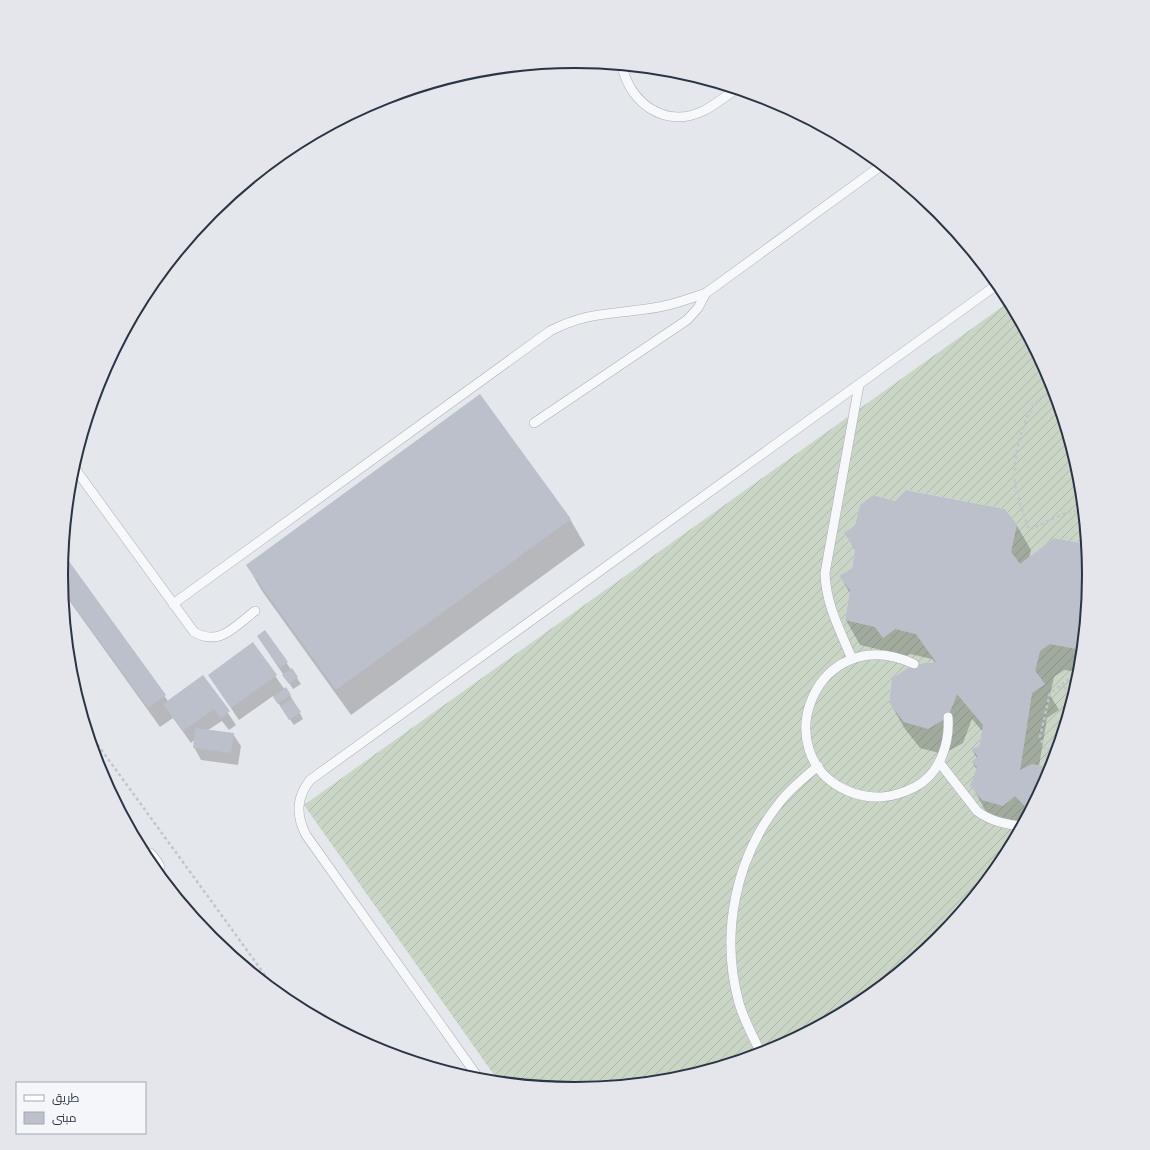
<svg xmlns="http://www.w3.org/2000/svg" width="1150" height="1150" font-family="Signika,Cairo,sans-serif">
<style>
.garden{fill:url(#garden-furrows)}
.shadow{fill:#0003}
.building{fill:#bbc0ca}
.lines{fill:none;stroke-linecap:round;stroke-linejoin:round}
.lane-casing{stroke:#a9aeb7;stroke-width:10}
.primary-casing{stroke:#a3abb8;stroke-width:23}
.path{stroke:#c2c5cb;stroke-width:2.5;stroke-dasharray:3 3;stroke-linecap:butt}
.lane{stroke:#f7f8fa;stroke-width:9}
.primary{stroke:#fff;stroke-width:22}
.rim{fill:none;stroke:#2b3445;stroke-width:2}
</style>
<defs>
<pattern id="garden-furrows" width="10" height="10" patternUnits="userSpaceOnUse"><rect width="10" height="10" fill="#c9d6c5"/><path d="M-1 1l2-2M0 10L10 0M9 11l2-2" fill="none" stroke="#adb8ab"/></pattern>
</defs>
<rect width="100%" height="100%" fill="#e4e7ec"/>
<g class="garden">
<polygon points="1009,302 1050,379 1079,475 1086,544 1054,538 1020,564 1011,552 1017,524 1005,509 907,490 895,501 873,495 860,505 855,525 844,533 855,549 852,568 839,576 850,590 845,620 875,627 883,638 895,629 916,634 936,662 914,664 892,678 889,703 904,722 928,728 948,717 957,694 983,725 979,746 971,749 978,756 971,762 977,767 971,787 982,800 1003,806 1015,796 1029,810 1002,861 938,939 860,1002 771,1050 675,1079 575,1089 499,1082 304,805"/>
<polygon points="1050,644 1082,650 1079,676 1051,768 1032,764 1020,770 1032,693 1045,684 1035,671 1040,651"/>
</g>
<g class="shadow">
<polygon points="895,502 1016,524 1031,550 1029,558 1086,545 1089,575 1079,672 1064,670 1054,677 1050,695 1059,710 1047,718 1039,766 1051,769 1018,831 998,825 986,812 972,786 977,770 972,762 977,758 972,750 980,747 983,732 972,719 963,743 943,754 920,748 905,729 890,703 935,663 932,659 910,654 899,663 890,652 860,645 846,620 850,593 840,576 853,569 856,552 845,533"/>
<polygon points="570,519 585,545 351,715 262,591 247,565"/>
<polygon points="63,554 168,701 203,676 236,725 229,730 222,721 208,730 233,734 241,746 238,765 201,760 194,747 194,740 191,743 173,718 160,727 63,592 61,575"/>
<polygon points="265,632 301,684 293,689 258,637"/>
<polygon points="253,644 285,690 290,695 303,719 294,725 273,696 239,720 209,676"/>
</g>
<g class="building">
<polygon points="480,394 571,519 336,690 246,565"/>
<polygon points="906,490 1005,509 1017,524 1011,552 1020,564 1054,538 1086,544 1089,575 1082,650 1050,644 1040,651 1035,671 1045,684 1032,693 1020,770 1032,764 1051,768 1029,810 1015,796 1003,806 982,800 970,786 977,767 971,762 978,756 971,749 979,746 983,725 957,694 948,717 928,729 904,722 889,703 892,678 914,664 936,662 916,634 895,629 883,638 875,627 845,620 850,590 839,576 852,568 855,549 844,533 855,525 860,505 873,495 895,501"/>
<polygon points="63,553 166,695 148,708 62,589 61,575"/>
<polygon points="265,630 288,662 280,668 257,636"/>
<polygon points="253,642 277,675 231,708 208,675"/>
<polygon points="292,668 298,677 289,684 282,675"/>
<polygon points="203,675 230,711 221,718 214,709 183,731 163,704"/>
<polygon points="286,687 291,695 278,704 273,697"/>
<polygon points="292,699 301,712 289,720 280,706"/>
<polygon points="195,728 234,733 231,753 193,748"/>
</g>
<g class="lines">
<defs>
<g id="lane">
<path d="M622,66C630,103 665,129 703,111C714,106 725,96 737,89"/>
<polyline points="534,423 687,320 698,308 706,293"/>
<path d="M73,466L194,632C220,647 235,626 255,611"/>
<path d="M173,604L550,331C587,312 607,315 646,309C666,307 686,300 706,293L882,165"/>
<path d="M852,659C840,630 826,605 825,573L859,385"/>
<path d="M914,664C816,619 764,755 848,791C872,801 893,798 915,787C940,774 950,743 948,717"/>
<path d="M939,762L977,811C990,821 1005,824 1021,826"/>
<path d="M761,1053C753,1037 744,1020 739,1003C720,934 735,858 780,802C791,788 805,777 818,766"/>
<path d="M480,1080L306,835C296,815 296,798 310,780L998,284"/>
</g>
<polyline id="primary" points="147,859 153,867"/>
</defs>
<use href="#lane" class="lane-casing"/>
<use href="#primary" class="primary-casing"/>
<g class="path">
<path d="M1054,392C1047,394 1041,397 1036,403C1021,419 1011,468 1016,489C1019,503 1025,516 1029,530L1069,511L1083,512"/>
<polyline points="1058,687 1075,690"/>
<polyline points="87,730 278,993"/>
<polyline points="1056,752 1045,749 1040,737 1050,693 1080,671"/>
</g>
<use href="#lane" class="lane"/>
<use href="#primary" class="primary"/>
</g>
<path d="M0 0H1150V1150H0ZM68 575a507 507 0 1 1 1014 0a507 507 0 1 1-1014 0Z" fill="#e4e6eb" fill-rule="evenodd"/>
<path class="rim" d="M68 575a507 507 0 1 1 1014 0a507 507 0 1 1-1014 0Z"/>
<rect x="16" y="1082" width="130" height="52" fill="#f4f6f9" stroke="#a4a8b1"/>
<rect x="24" y="1095" width="20" height="6" fill="#ffffff" stroke="#a4a8b1"/>
<text x="52" y="1102" font-size="12" fill="#2b3445">طريق</text>
<rect x="24" y="1112" width="20" height="12" fill="#bbc0ca" stroke="#a4a8b1"/>
<text x="52" y="1122" font-size="12" fill="#2b3445">مبنى</text>
</svg>
